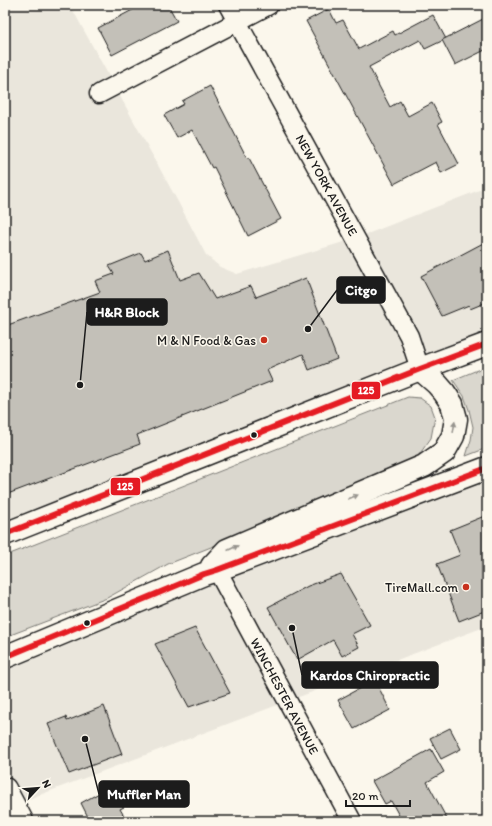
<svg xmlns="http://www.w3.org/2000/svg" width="492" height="826" font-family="Itim,sans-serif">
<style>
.built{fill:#eae6dc}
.green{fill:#dad7ce;stroke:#7b7a75}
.building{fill:#c3c0b8;stroke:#1c1c1c}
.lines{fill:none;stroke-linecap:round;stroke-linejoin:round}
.street-casing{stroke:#1c1c1c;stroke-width:21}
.secondary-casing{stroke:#1c1c1c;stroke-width:25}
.primary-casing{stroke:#1c1c1c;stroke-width:25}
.street{stroke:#fbf7ec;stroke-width:18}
.secondary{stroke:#fbf7ec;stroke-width:22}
.primary{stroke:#fbf7ec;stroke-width:22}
.bus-1-casing{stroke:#fbf7ec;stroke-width:9}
.bus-1{stroke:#e51a23;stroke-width:6}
.oneway{fill:#97948e}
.poi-dot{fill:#c8321e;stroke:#fbf7ec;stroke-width:1.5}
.bus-dot{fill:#1c1c1c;stroke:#fbf7ec;stroke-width:1.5}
.labels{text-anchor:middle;stroke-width:3;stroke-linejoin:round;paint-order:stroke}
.street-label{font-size:13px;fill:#1c1c1c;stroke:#fbf7ec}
.poi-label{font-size:13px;fill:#1c1c1c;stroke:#fbf7ec;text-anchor:end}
.leader{fill:none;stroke:#1c1c1c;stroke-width:1.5}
.callout-dot{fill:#1c1c1c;stroke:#fbf7ec;stroke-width:1.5}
.callout{fill:#1c1c1c;stroke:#1c1c1c;stroke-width:1.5}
.callout-label{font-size:14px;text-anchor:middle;font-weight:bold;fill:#fff}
.line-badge{stroke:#fbf7ec;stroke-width:1.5}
.badge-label{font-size:11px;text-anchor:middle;font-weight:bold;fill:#fff}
</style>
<rect width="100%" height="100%" fill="#fbf7ec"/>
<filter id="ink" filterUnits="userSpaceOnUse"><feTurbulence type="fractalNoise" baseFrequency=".025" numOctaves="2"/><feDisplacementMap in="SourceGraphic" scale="8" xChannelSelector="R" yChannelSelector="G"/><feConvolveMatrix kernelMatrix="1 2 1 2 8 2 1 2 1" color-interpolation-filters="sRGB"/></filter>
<g filter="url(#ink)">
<g class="built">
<polygon points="5,5 70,5 177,200 206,255 220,267 237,274 357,238 487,187 487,344 5,534"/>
<polygon points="487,468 487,626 5,808 5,657"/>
</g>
<g class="green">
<polygon points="487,366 487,448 466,456 471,440 473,427 469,410 464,396 453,380"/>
<polygon points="408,397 420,398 431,406 435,417 431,438 416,459 396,474 168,564 107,598 5,637 5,556"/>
</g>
<g class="building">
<polygon points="142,5 168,5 177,21 112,55 98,28"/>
<polygon points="329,9 336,23 343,20 359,49 393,31 395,35 433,15 446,39 425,49 420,40 369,67 390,107 400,101 408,116 432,103 442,122 438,124 459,164 441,173 436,162 394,184 306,21"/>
<polygon points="487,17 487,49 455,65 442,40"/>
<polygon points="210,86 247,158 249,158 281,219 248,236 214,167 212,168 192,130 177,138 164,115 184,104 182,101"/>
<polygon points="487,241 487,302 470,309 469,305 442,316 421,276"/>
<polygon points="168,250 180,280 199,273 215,299 251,286 256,297 306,278 337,359 309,370 303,354 267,370 272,381 137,435 140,444 5,495 5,326 100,292 95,281 114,274 109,266 141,253 145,260"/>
<polygon points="487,515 487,610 459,621 437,564 460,555 450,530"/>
<polygon points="341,574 370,625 352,634 359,647 342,656 333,640 297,660 268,607 308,586"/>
<polygon points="195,628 230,693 189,707 155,644"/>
<polygon points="375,680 390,710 354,729 338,700"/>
<polygon points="104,706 122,754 69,774 48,724 66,717 67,721"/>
<polygon points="450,728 461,749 441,759 430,738"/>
<polygon points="431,749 444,772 427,782 448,821 402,821 391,801 385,804 372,781"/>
<polygon points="112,786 124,807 120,809 127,821 90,821 81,803"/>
</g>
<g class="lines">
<defs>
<g id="street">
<polyline points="228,5 409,336 420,369"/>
<polyline points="99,94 269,5"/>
<polyline points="217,570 352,821"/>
</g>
<polyline id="secondary" points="5,789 22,821"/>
<g id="primary">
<polyline points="5,534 420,369 487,344"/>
<polyline points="212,566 227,550 424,466 444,452 453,436 456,419 452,404 444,392 437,384 420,369"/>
<polyline points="5,657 204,574 217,570 487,468"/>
</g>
</defs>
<use href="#street" class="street-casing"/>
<use href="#secondary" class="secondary-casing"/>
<use href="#primary" class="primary-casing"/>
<use href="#street" class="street"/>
<use href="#secondary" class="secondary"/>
<use href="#primary" class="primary"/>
<defs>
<g id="bus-1">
<polyline points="5,534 420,369 487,344"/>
<polyline points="5,657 204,574 217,570 487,468"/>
</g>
</defs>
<use href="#bus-1" class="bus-1-casing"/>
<use href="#bus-1" class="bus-1"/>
</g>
<defs><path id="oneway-solid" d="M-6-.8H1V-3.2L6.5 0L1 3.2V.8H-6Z"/></defs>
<g class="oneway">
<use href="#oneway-solid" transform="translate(454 427) rotate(-81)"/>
<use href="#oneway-solid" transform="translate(353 497) rotate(-23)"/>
<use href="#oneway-solid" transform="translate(233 548) rotate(-24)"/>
</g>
</g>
<g class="poi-dot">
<circle cx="264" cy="340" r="4"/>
<circle cx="466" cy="587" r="4"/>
</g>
<g class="bus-dot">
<circle cx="254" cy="435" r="3.5"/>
<circle cx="87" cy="623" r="3.5"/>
</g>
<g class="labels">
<g class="street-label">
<text transform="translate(327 185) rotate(61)" y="5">NEW YORK AVENUE</text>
<text transform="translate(285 696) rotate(62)" y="5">WINCHESTER AVENUE</text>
</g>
<g class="poi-label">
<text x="256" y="345">M &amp; N Food &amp; Gas</text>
<text x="458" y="592">TireMall.com</text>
</g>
</g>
<path class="leader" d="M308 329L337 290M80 385L87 312M292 628L302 675M85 739L99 794"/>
<g class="callout-dot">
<circle cx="308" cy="329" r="4"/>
<circle cx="80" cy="385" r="4"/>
<circle cx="292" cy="628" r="4"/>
<circle cx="85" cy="739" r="4"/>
</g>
<g class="callout">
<rect x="337" y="277" width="48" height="26" rx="4"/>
<rect x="87" y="299" width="80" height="26" rx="4"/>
<rect x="302" y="662" width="136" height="26" rx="4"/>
<rect x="99" y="781" width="90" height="26" rx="4"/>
</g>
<g class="callout-label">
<text x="361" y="295">Citgo</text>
<text x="127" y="317">H&amp;R Block</text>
<text x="370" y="680">Kardos Chiropractic</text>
<text x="144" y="799">Muffler Man</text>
</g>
<g class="line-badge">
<rect x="351" y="381" width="30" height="19" rx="4" fill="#e51a23"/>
<rect x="110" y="477" width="31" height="19" rx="4" fill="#e51a23"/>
</g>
<g class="badge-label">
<text x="366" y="394">125</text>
<text x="125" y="490">125</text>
</g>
<rect width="492" height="826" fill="none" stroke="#fbf7ec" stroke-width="20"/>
<rect x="10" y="10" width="472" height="806" fill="none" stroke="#1c1c1c" stroke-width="1.5" filter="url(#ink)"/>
<g transform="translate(38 788) rotate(64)" stroke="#fbf7ec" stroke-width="3" paint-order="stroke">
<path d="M0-3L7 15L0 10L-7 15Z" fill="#1c1c1c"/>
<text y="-6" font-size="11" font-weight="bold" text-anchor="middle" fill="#1c1c1c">N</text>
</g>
<path d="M346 800v6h64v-6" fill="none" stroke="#1c1c1c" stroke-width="2"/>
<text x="352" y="800" font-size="12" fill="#1c1c1c" stroke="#fbf7ec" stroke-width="3" paint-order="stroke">20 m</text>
</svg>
